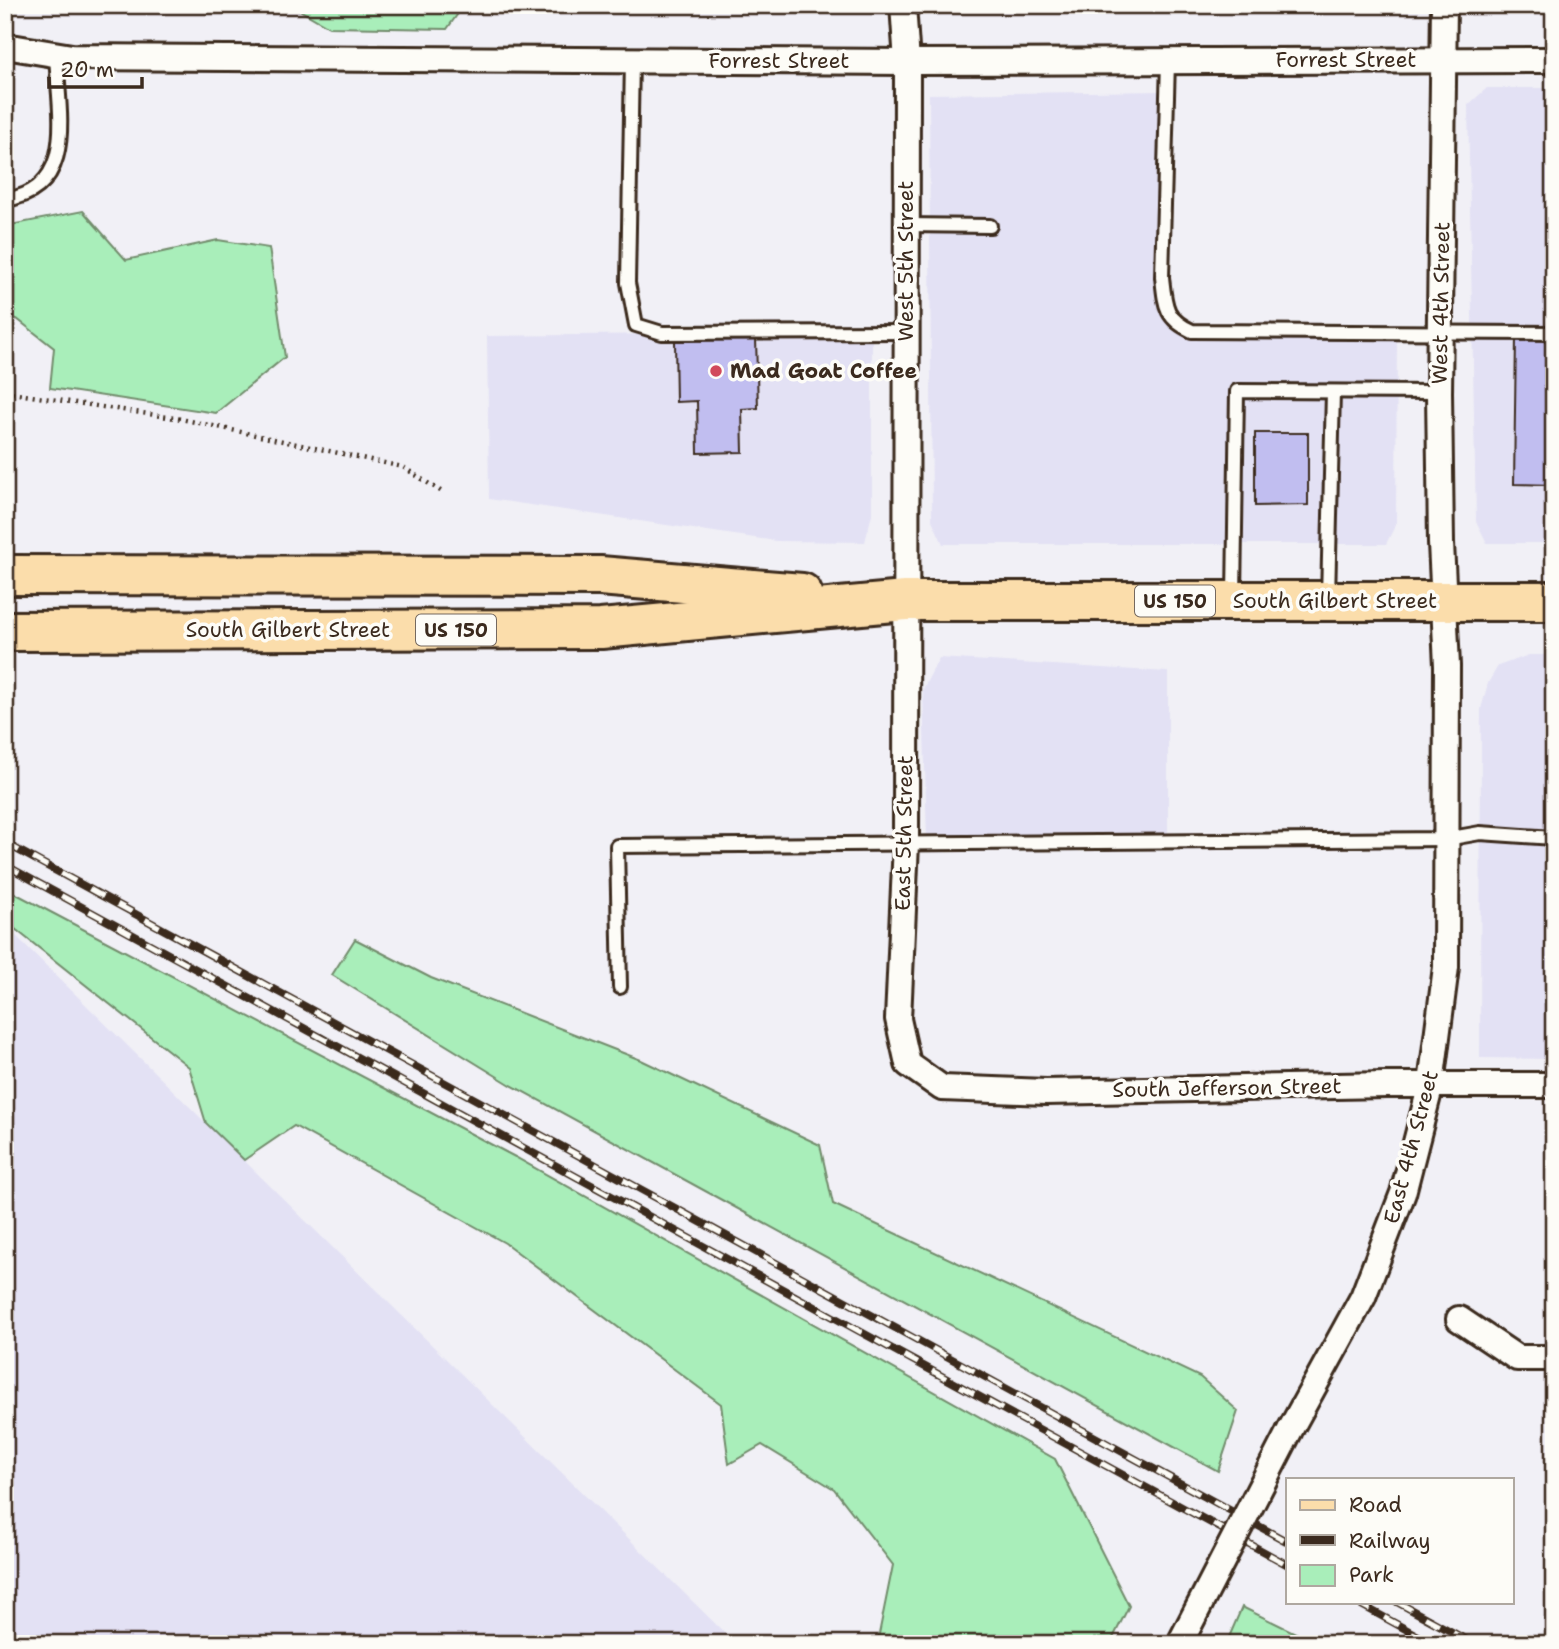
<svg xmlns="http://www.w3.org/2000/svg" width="1559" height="1649" font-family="'Shantell Sans',sans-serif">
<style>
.built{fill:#e3e1f4}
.green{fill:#a9eeba;stroke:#728c6c;stroke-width:2}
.building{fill:#c1bef0;stroke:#3b2a1e;stroke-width:2}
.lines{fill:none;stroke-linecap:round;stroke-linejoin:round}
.lane-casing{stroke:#3b2a1e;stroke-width:18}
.street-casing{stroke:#3b2a1e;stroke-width:30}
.primary-casing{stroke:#3b2a1e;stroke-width:44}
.path{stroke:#3b2a1e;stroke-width:4.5;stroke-dasharray:2 5;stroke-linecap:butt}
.lane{stroke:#fdfcf7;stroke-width:12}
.street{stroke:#fdfcf7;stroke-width:24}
.primary{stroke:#fbddab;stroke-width:38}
.rail-casing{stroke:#3b2a1e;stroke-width:8}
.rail{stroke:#fdfcf7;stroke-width:5;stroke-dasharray:16;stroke-linecap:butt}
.street-bridge-casing{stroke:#3b2a1e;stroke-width:30;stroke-linecap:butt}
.street-bridge{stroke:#fdfcf7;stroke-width:24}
.poi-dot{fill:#d1495b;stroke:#fdfcf7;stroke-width:2.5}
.labels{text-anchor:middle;stroke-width:7;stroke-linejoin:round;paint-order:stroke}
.shield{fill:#fdfcf7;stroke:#75695f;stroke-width:2}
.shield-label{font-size:19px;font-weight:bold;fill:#3b2a1e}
.street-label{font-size:21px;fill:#3b2a1e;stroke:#fdfcf7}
.poi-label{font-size:21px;font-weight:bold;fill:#3b2a1e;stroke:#fdfcf7;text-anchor:start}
</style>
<rect width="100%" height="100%" fill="#f1f0f6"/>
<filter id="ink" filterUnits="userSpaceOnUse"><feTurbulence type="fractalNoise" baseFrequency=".0143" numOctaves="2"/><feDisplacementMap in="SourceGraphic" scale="14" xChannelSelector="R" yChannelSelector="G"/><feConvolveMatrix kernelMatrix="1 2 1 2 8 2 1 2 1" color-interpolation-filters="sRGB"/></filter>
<g filter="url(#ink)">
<g class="built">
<polygon points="1487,88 1554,88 1554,543 1487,543 1476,521 1468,105"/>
<polygon points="1167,91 1165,305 1193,331 1397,331 1396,524 1386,544 943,544 932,520 929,94"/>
<polygon points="872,332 872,514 865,542 776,541 489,499 487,336"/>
<polygon points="1529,655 1554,655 1554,1059 1480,1058 1481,709 1488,683 1498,666"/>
<polygon points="939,658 1168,672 1168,841 927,843 923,689"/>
<polygon points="5,925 206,1123 736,1644 5,1644"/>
</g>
<g class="green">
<polygon points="291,5 464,5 447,29 329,27"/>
<polygon points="83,211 126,260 218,240 269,248 285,357 216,413 50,388 54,348 17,319 5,317 5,226"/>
<polygon points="5,888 515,1157 1055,1459 1129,1606 1110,1644 877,1644 893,1565 834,1489 762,1445 729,1464 721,1404 505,1243 294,1126 244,1160 206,1123 189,1067 5,921"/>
<polygon points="355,939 431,978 641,1060 820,1145 833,1204 1200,1377 1238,1411 1218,1471 511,1085 332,975"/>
<polygon points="1242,1607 1318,1644 1226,1644"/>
</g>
<g class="building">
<polygon points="1516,337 1554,338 1554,485 1514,484"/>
<polygon points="756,339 758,408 742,409 743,452 698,453 697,401 676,402 675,341"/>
<polygon points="1255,433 1308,433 1308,505 1255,506"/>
</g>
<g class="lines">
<defs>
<g id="lane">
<polyline points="632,60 628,283 636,325 662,333 906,332"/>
<path d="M1168,61L1162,277C1165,305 1165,319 1192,331L1554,333"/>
<path d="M5,200C79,189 58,110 56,54"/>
<polyline points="906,225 990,226"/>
<polyline points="1234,597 1237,391 1439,392"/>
<polyline points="1328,598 1333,392"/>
<polyline points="620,987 617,846 1446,839 1480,833 1554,838"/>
</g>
<g id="street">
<polyline points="903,5 907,62 906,843 898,1019 908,1064 942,1088 1046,1092 1386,1085 1554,1085"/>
<polyline points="5,46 72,57 907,62 1554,60"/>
<polyline points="1459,1319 1517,1358 1554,1358"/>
<polyline points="1290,1430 1363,1297 1403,1193 1431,1084 1446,967 1447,666 1441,543 1439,392 1444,5"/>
</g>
<g id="primary">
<polyline points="5,575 600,576 802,593"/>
<polyline points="5,631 601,629 905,601 1554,601"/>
</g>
</defs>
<use href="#lane" class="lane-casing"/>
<use href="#street" class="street-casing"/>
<use href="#primary" class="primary-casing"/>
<polyline class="path" points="5,392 181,419 403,467 442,492"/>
<use href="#lane" class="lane"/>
<use href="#street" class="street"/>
<use href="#primary" class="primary"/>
<defs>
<g id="rail">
<polyline points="5,843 1288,1542"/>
<polyline points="5,865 1288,1565"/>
<polyline points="1356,1602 1433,1644"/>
<polyline points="1397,1602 1474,1644"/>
</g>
</defs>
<use href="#rail" class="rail-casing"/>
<use href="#rail" class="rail"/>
<defs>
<polyline id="street-bridge" points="1181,1641 1290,1430"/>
</defs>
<use href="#street-bridge" class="street-bridge-casing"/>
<use href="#street-bridge" class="street-bridge"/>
</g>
</g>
<circle class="poi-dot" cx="716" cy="371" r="7"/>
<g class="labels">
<g class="shield">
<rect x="1135" y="585.5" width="80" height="31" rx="5"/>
<rect x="416" y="614.5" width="80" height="31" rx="5"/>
</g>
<g class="shield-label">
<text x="1175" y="608">US 150</text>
<text x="456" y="637">US 150</text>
</g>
<g class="street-label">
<text x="1346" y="67">Forrest Street</text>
<text x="779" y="68">Forrest Street</text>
<text transform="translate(906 261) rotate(-90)" y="7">West 5th Street</text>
<text transform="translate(1441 303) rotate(-89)" y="7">West 4th Street</text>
<text x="1335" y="608">South Gilbert Street</text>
<text x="288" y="637">South Gilbert Street</text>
<text transform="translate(904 833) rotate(-89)" y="7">East 5th Street</text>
<text transform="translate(1227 1088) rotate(-1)" y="7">South Jefferson Street</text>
<text transform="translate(1411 1147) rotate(-75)" y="7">East 4th Street</text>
</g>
<g class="poi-label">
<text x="730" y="378">Mad Goat Coffee</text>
</g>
</g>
<rect width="1559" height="1649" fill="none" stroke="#fdfcf7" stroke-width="28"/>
<rect x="14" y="14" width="1531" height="1621" fill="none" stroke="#3b2a1e" stroke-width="2.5" filter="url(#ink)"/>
<rect x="1286" y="1478" width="228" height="126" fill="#fdfcf7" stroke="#afa8a0" stroke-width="2"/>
<rect x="1300" y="1500" width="35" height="10" fill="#fbddab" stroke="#afa8a0" stroke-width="2"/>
<text x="1349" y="1512" font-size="21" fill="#3b2a1e">Road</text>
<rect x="1300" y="1535" width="35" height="10" fill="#3b2a1e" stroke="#afa8a0" stroke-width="2"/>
<text x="1349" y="1548" font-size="21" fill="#3b2a1e">Railway</text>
<rect x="1300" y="1565" width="35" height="21" fill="#a9eeba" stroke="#afa8a0" stroke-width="2"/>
<text x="1349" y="1582" font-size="21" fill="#3b2a1e">Park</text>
<path d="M49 77v10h93v-10" fill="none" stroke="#3b2a1e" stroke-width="3.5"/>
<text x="60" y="77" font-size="21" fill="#3b2a1e" stroke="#fdfcf7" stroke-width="5" paint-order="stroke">20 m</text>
</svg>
